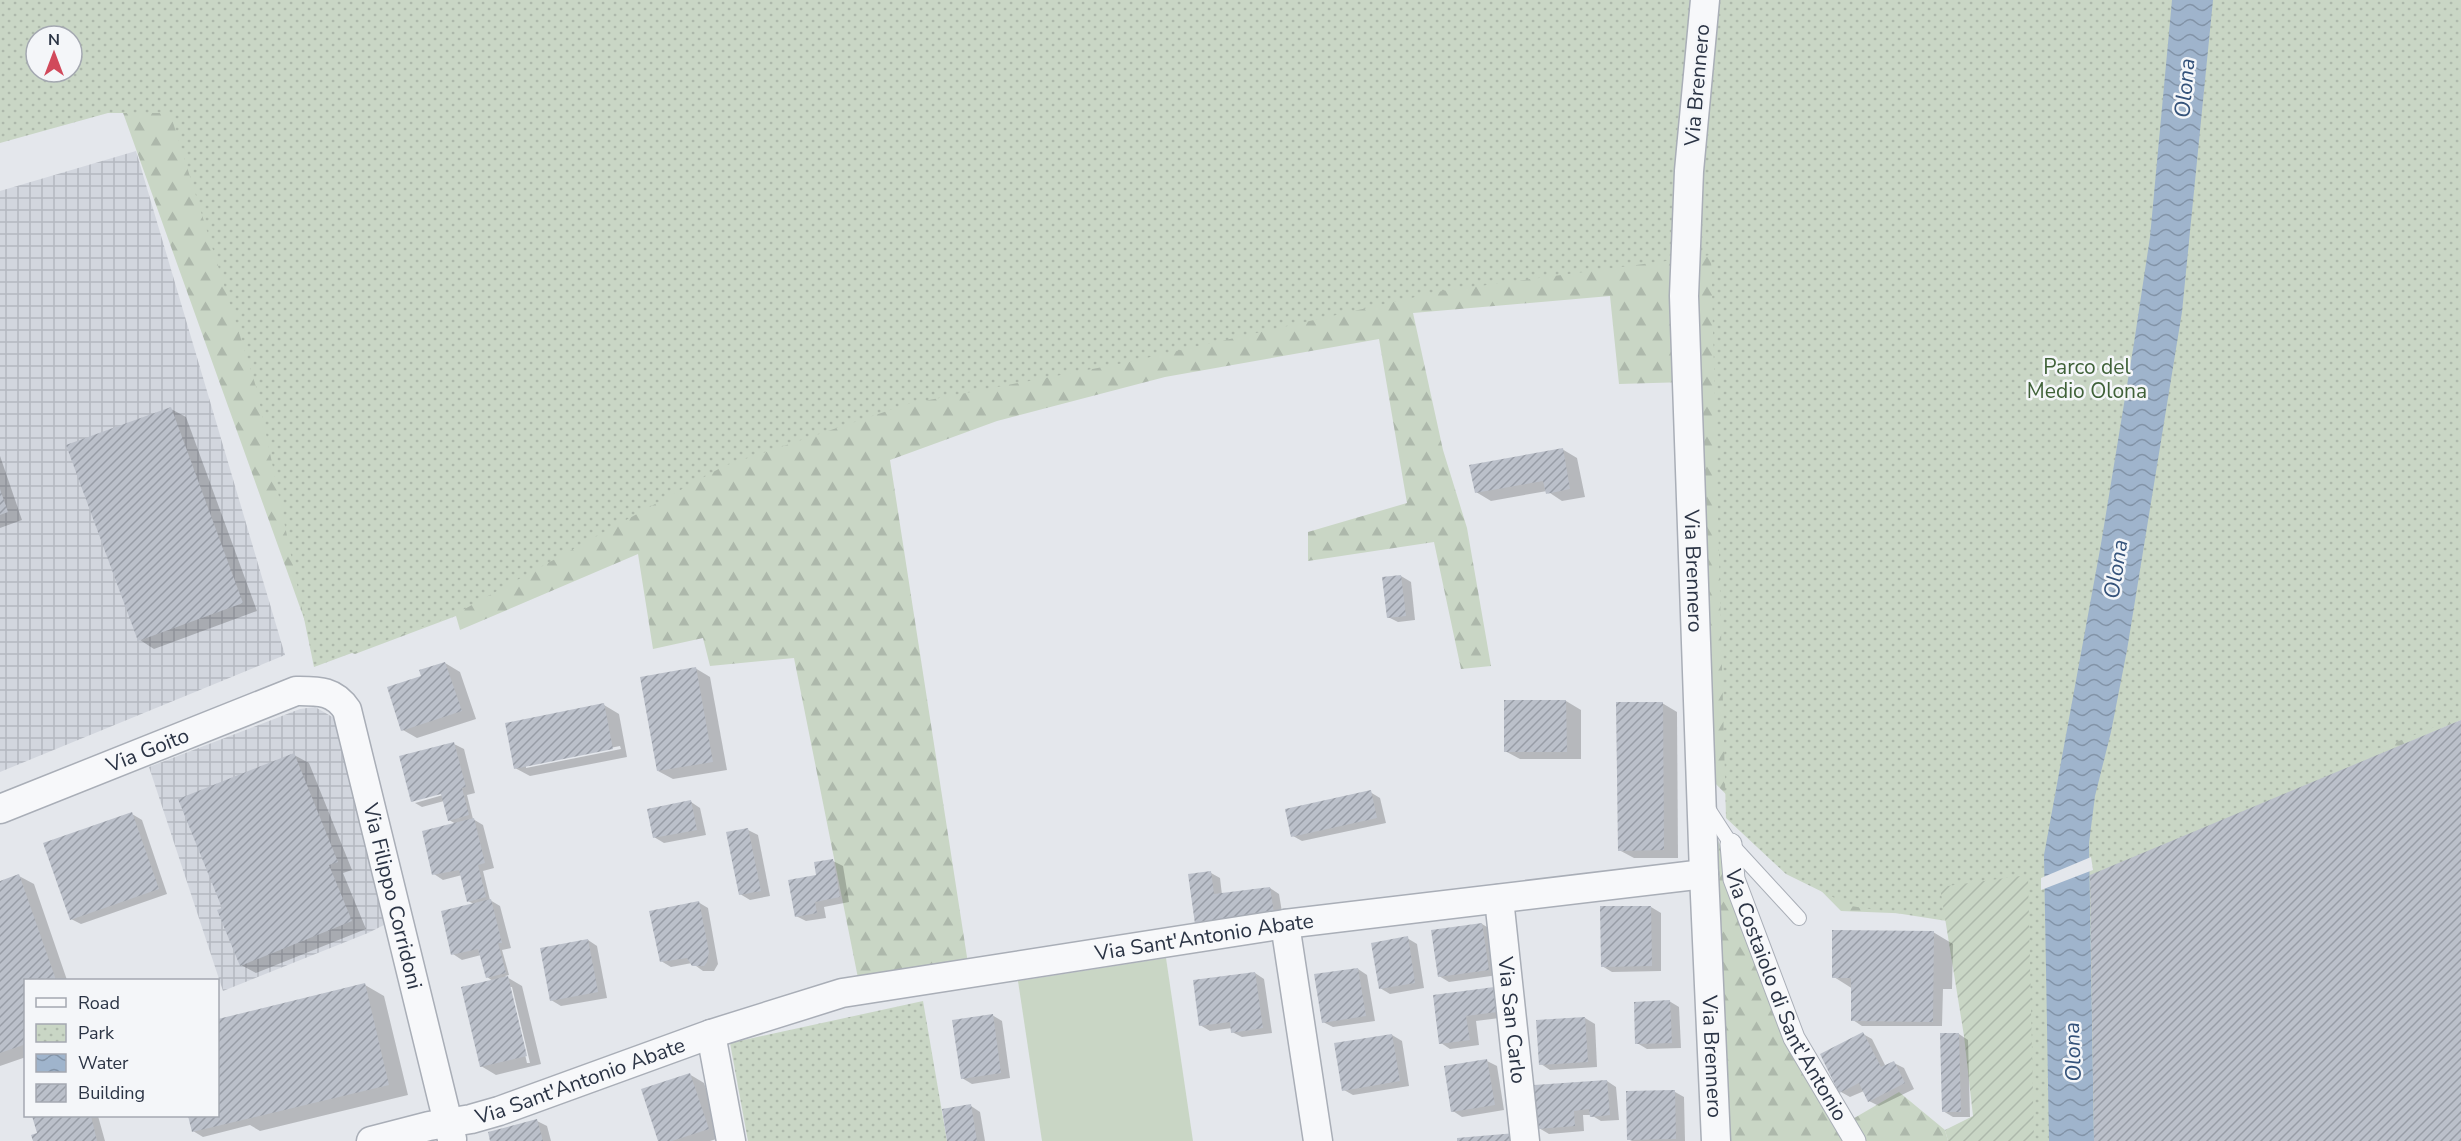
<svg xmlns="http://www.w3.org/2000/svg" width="2461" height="1141" font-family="'Nunito Sans',sans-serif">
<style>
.industrial{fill:url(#industrial-grid)}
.grass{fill:#c9d6c5}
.forest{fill:url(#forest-firs)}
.park{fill:url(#park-dots);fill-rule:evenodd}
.garden{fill:url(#garden-furrows)}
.water{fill:url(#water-waves)}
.pier{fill:#e4e7ec}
.shadow{fill:#0003;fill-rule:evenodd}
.building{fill:url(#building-hatch)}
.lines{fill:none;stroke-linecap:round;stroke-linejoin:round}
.service-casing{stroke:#a9aeb7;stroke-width:16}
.pedestrian-casing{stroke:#a9aeb7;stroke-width:23}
.minor-casing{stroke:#a9aeb7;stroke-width:31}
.service{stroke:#f7f8fa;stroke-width:14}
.pedestrian{stroke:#f7f8fa;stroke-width:21}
.minor{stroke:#f7f8fa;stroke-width:28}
.labels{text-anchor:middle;stroke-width:5;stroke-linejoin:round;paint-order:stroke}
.street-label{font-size:21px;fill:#2b3445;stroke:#f4f6f9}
.park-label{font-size:21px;fill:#3f6138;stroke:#f4f6f9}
.water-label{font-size:22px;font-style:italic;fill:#34527a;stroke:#f4f6f9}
</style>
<defs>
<pattern id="industrial-grid" width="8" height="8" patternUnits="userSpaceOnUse" patternTransform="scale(1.5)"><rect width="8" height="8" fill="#d2d6de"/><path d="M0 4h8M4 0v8" fill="none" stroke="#b4b8c0"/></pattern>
<pattern id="forest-firs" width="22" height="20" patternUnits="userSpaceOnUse" patternTransform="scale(1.5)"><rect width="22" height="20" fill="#c9d6c5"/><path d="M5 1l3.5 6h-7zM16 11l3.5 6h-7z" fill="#adb8ab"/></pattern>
<pattern id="park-dots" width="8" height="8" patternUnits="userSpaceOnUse" patternTransform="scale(1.5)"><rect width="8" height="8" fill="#c9d6c5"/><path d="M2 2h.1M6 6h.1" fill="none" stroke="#adb8ab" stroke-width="1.8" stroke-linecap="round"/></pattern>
<pattern id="garden-furrows" width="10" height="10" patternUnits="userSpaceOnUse" patternTransform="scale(1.5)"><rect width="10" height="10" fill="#c9d6c5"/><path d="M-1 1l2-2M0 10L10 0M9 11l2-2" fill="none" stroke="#adb8ab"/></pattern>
<pattern id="water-waves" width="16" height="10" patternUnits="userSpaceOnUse" patternTransform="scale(1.5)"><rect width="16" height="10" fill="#9fb4cc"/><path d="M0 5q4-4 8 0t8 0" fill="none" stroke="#8293a7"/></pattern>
<pattern id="building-hatch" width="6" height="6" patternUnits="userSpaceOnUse" patternTransform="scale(1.5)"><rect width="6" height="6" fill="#bbc0ca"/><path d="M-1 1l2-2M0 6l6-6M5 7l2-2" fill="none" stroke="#989da6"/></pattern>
</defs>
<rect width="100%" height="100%" fill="#e4e7ec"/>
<g class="industrial">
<polygon points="136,151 285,655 0,772 0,191"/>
<polygon points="315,707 336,719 386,924 368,933 223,991 149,767 300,709"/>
</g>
<polygon class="grass" points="1166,958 1193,1141 1042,1141 1018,981"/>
<g class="forest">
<polygon points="268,0 794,390 2461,0 2461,720 2110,870 1943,915 1841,911 1704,772 1687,382 1619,384 1610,296 1413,313 1443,450 1467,528 1491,666 1461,669 1434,542 1308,561 1308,532 1407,503 1379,339 1165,377 997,421 890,460 969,970 858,978 794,658 710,666 703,638 653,649 638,554 460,630 456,616 355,654 311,638 117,96"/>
<polygon points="1702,800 1768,967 1844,1124 1899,1092 1945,1130 1948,1141 1717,1141"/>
</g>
<g class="park">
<path d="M0,0H2461V717L2360,756L2461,939V1141H1981L1966,924L1851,906L1786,874L1726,818L1711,255L1442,291L1124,363L908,404L724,466L452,616L314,667L257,390L170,113H108L0,143ZM36,36H72V72H36Z"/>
<polygon points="923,1001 947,1141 748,1141 730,1043"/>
</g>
<polygon class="garden" points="2028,875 2034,1141 1948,1141 1945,1130 1973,1116 1964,1036 1940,887"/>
<polygon class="water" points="2172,0 2213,0 2182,312 2127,650 2111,732 2095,796 2089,843 2094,1141 2049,1141 2044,855 2101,544 2134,343 2150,237"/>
<polygon class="pier" points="2091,857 2093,870 2041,890 2041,878"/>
<g class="shadow">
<polygon points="171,409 186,417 257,611 154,649 140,640"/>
<polygon points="1562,449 1577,458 1585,497 1562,501 1547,491 1491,501 1476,492"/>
<polygon points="0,456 22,520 0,528"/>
<polygon points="1401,576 1411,582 1415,620 1398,622 1388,617"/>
<polygon points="445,663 460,672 476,719 417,738 403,730"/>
<polygon points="695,668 710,677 727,770 673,779 658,771"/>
<polygon points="1566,701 1581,710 1581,759 1520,759 1505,751"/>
<polygon points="1662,703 1677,712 1678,858 1634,858 1619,850"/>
<path d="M604,705L619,714L627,757L530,776L515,768ZM620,746L621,749L526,768V765Z"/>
<path d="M454,744L464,749L475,793L467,795L473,819L483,825L494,868L483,871L490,900L500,906L511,948L502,950L509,975L505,976L522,986L541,1064L496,1075L481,1066L493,981L487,977L481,955L462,960L453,954L474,904L468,901L462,875L443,880L434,874L456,824L449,820L444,801L422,807L415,803L443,795ZM509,987H512L530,1063H527Z"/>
<polygon points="294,755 309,763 352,870 343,873 366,929 256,973 241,965 224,909"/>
<polygon points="1370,792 1380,798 1386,823 1302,841 1293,836"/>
<polygon points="691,802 700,808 706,835 664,843 654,837"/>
<polygon points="132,814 142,820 167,894 81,924 71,919"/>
<polygon points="748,830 758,835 770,896 750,900 740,894"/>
<polygon points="833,861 843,866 849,902 824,907 826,918 806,921 796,916 818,877"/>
<polygon points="1211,873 1220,878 1222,895 1270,888 1279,894 1283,918 1206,928"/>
<polygon points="19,876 34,884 67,980 26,980 26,1057 0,1066 0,882"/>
<polygon points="698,902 708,908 718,964 714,971 703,971 692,963 671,967 661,961"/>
<polygon points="1651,907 1661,913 1661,971 1612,972 1602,966"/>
<polygon points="1482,924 1492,930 1498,975 1449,982 1439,976"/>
<polygon points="1933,932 1953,944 1952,989 1943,989 1942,1026 1862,1026 1853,1020 1853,989 1834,977"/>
<polygon points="1407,938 1417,944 1424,988 1390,994 1380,988"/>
<polygon points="588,940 597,946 607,998 561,1006 551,1000"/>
<polygon points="1358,969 1367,975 1375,1021 1333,1027 1323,1022"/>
<polygon points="1255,973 1264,979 1272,1033 1242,1037 1232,1032 1232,1028 1210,1031 1200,1025"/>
<polygon points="365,985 384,996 408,1095 260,1131 250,1125 203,1137 193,1131 190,1116 218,1116 218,1020"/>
<polygon points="1435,996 1515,1016 1476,1021 1479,1045 1450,1049 1441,1043"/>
<polygon points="1669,1001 1679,1007 1681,1048 1647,1049 1637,1043"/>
<polygon points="992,1015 1002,1021 1010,1078 972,1084 962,1078"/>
<polygon points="1585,1018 1595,1024 1597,1067 1550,1070 1541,1064"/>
<polygon points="1863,1034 1872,1039 1886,1067 1894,1063 1904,1068 1914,1089 1879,1106 1869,1101 1864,1091 1850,1097 1841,1092"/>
<polygon points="1959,1034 1968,1040 1970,1117 1953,1117 1943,1111"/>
<polygon points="1392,1035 1402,1041 1409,1086 1353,1095 1344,1090"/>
<polygon points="1487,1061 1497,1066 1504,1110 1462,1117 1453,1111"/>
<polygon points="689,1074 704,1083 723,1137 710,1141 660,1141"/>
<polygon points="1607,1081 1616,1087 1619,1120 1601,1121 1591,1115 1583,1115 1584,1131 1549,1134 1539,1128"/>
<polygon points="1675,1092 1684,1097 1685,1141 1632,1141 1628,1139"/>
<polygon points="971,1106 980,1112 985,1141 949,1141"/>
<polygon points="34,1116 98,1116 105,1141 34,1141 39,1134"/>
<polygon points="537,1121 547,1126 551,1141 492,1141"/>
</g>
<g class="building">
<polygon points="171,407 243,603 138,641 66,445"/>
<polygon points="1563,448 1570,489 1546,494 1543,481 1475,493 1469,465"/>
<polygon points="0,489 8,512 0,515"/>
<polygon points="1401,575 1406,616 1387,618 1382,577"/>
<polygon points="445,662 462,711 401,731 387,687 421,676 419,670"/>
<polygon points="696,667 713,762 657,771 640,677"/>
<polygon points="1504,700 1566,700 1567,752 1504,752"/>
<polygon points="1616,702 1663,702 1664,850 1618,851"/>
<polygon points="604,703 613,749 514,769 505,723"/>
<polygon points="2461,720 2461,1141 2094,1141 2090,875"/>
<polygon points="454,742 466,787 462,788 469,815 448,821 441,794 411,802 399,756"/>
<polygon points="294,753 338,862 329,865 352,921 240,966 217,910 222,908 178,799"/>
<polygon points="1371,790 1377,818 1291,837 1285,809"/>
<polygon points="691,800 697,830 653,838 647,809"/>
<polygon points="132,812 159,889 70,920 43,843"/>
<polygon points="474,818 485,863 478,865 486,897 467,902 459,870 432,875 422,831"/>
<polygon points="748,828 761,891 739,895 726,832"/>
<polygon points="833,859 840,897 815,902 817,913 795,917 788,880 816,875 814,862"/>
<polygon points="1211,871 1214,894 1270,887 1274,913 1195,924 1188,874"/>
<polygon points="19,874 56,980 26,980 26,1044 0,1053 0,881"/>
<polygon points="491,899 502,943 498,943 506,973 486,978 478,949 451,955 441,911"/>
<polygon points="699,901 709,952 707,962 704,966 692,966 687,958 660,962 649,911"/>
<polygon points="1600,906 1651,906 1652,966 1601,967"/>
<polygon points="1482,923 1489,970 1438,977 1431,930"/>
<polygon points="1832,930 1934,931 1933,1022 1851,1021 1851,978 1832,978"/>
<polygon points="1408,936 1415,983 1379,989 1371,943"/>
<polygon points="588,939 598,992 550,1001 540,948"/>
<polygon points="1358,968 1366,1016 1322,1023 1314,974"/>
<polygon points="1255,972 1263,1028 1231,1033 1230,1022 1199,1026 1193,980"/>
<polygon points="508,976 527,1056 480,1067 461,987"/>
<polygon points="365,983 389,1085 192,1132 188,1116 218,1116 218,1019"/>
<polygon points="1502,986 1505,1011 1466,1016 1470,1040 1439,1044 1433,995"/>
<polygon points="1670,1000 1672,1043 1635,1044 1634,1002"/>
<polygon points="993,1014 1001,1073 961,1079 952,1020"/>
<polygon points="1585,1017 1588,1062 1539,1065 1536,1020"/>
<polygon points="1863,1032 1881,1067 1894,1061 1905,1083 1868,1102 1859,1083 1839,1093 1820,1054"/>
<polygon points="1940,1033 1959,1033 1961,1112 1942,1112"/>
<polygon points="1392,1034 1400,1081 1342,1091 1334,1043"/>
<polygon points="1487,1059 1495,1105 1451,1112 1444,1066"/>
<polygon points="690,1073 709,1129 672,1141 658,1141 641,1089"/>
<polygon points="1607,1080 1610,1115 1590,1117 1589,1109 1574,1111 1575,1126 1537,1129 1534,1085"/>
<polygon points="1675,1090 1676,1139 1627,1140 1626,1091"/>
<polygon points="971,1104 977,1141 947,1141 942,1109"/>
<polygon points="32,1116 91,1116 97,1141 33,1141 31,1135 37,1133"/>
<polygon points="537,1119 543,1141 490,1141 488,1132"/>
<polygon points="1516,1133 1516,1141 1457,1141 1457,1138"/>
</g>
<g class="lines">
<defs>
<polyline id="service" points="1707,807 1731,844 1799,918"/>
<g id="pedestrian">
<path id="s1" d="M1731,844L1734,879L1794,1038L1855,1141"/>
</g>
<g id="minor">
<path id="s2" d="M1705,0L1689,171L1684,296L1704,874L1716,1141"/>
<path id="s3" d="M0,809L296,691C318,691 334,690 347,710L452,1139"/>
<path id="s4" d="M1499,899L1525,1141"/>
<polyline points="1285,924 1318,1141"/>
<polyline points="711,1034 731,1141"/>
<path id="s5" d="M371,1141L429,1126L471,1119L499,1111L711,1034L842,993L1285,924L1704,874"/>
</g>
</defs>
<use href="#service" class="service-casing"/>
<use href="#pedestrian" class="pedestrian-casing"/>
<use href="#minor" class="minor-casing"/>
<use href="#service" class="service"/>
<use href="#pedestrian" class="pedestrian"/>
<use href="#minor" class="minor"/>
</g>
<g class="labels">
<g class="street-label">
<text transform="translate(1697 85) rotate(-85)" y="7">Via Brennero</text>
<text dy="7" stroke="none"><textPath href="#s2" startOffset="572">Via Brennero</textPath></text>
<text dy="7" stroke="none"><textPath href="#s3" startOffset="159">Via Goito</textPath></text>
<text dy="7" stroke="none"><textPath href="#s3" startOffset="568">Via Filippo Corridoni</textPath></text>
<text dy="7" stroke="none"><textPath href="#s5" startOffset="861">Via Sant'Antonio Abate</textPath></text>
<text dy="7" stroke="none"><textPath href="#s1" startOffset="162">Via Costaiolo di Sant'Antonio</textPath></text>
<text dy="7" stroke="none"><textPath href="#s4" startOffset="122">Via San Carlo</textPath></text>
<text dy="7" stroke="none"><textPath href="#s2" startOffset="1058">Via Brennero</textPath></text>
<text dy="7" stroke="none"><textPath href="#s5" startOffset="218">Via Sant'Antonio Abate</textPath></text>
</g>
<g class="park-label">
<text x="2087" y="374">Parco del<tspan x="2087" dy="24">Medio Olona</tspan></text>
</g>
<g class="water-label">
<text transform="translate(2184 88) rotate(-85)" y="8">Olona</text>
<text transform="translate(2115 569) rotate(-81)" y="8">Olona</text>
<text transform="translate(2072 1052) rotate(-92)" y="8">Olona</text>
</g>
</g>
<rect x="24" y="979" width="195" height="138" fill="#f4f6f9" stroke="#a4a8b1" stroke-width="1.5"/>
<rect x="36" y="998" width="30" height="9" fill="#f7f8fa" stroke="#a4a8b1" stroke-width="1.5"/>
<text x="78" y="1009" font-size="18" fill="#2b3445">Road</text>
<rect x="36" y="1024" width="30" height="18" fill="url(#park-dots)" stroke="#a4a8b1" stroke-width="1.5"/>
<text x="78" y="1039" font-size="18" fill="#2b3445">Park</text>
<rect x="36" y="1054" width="30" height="18" fill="url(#water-waves)" stroke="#a4a8b1" stroke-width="1.5"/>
<text x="78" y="1069" font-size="18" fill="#2b3445">Water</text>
<rect x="36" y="1084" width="30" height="18" fill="url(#building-hatch)" stroke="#a4a8b1" stroke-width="1.5"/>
<text x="78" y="1099" font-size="18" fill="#2b3445">Building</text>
<g transform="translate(54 54)"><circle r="28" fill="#f4f6f9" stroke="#a4a8b1" stroke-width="1.5"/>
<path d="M0-4.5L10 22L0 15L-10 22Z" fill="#d1495b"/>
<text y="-9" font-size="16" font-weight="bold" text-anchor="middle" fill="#2b3445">N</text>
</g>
</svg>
